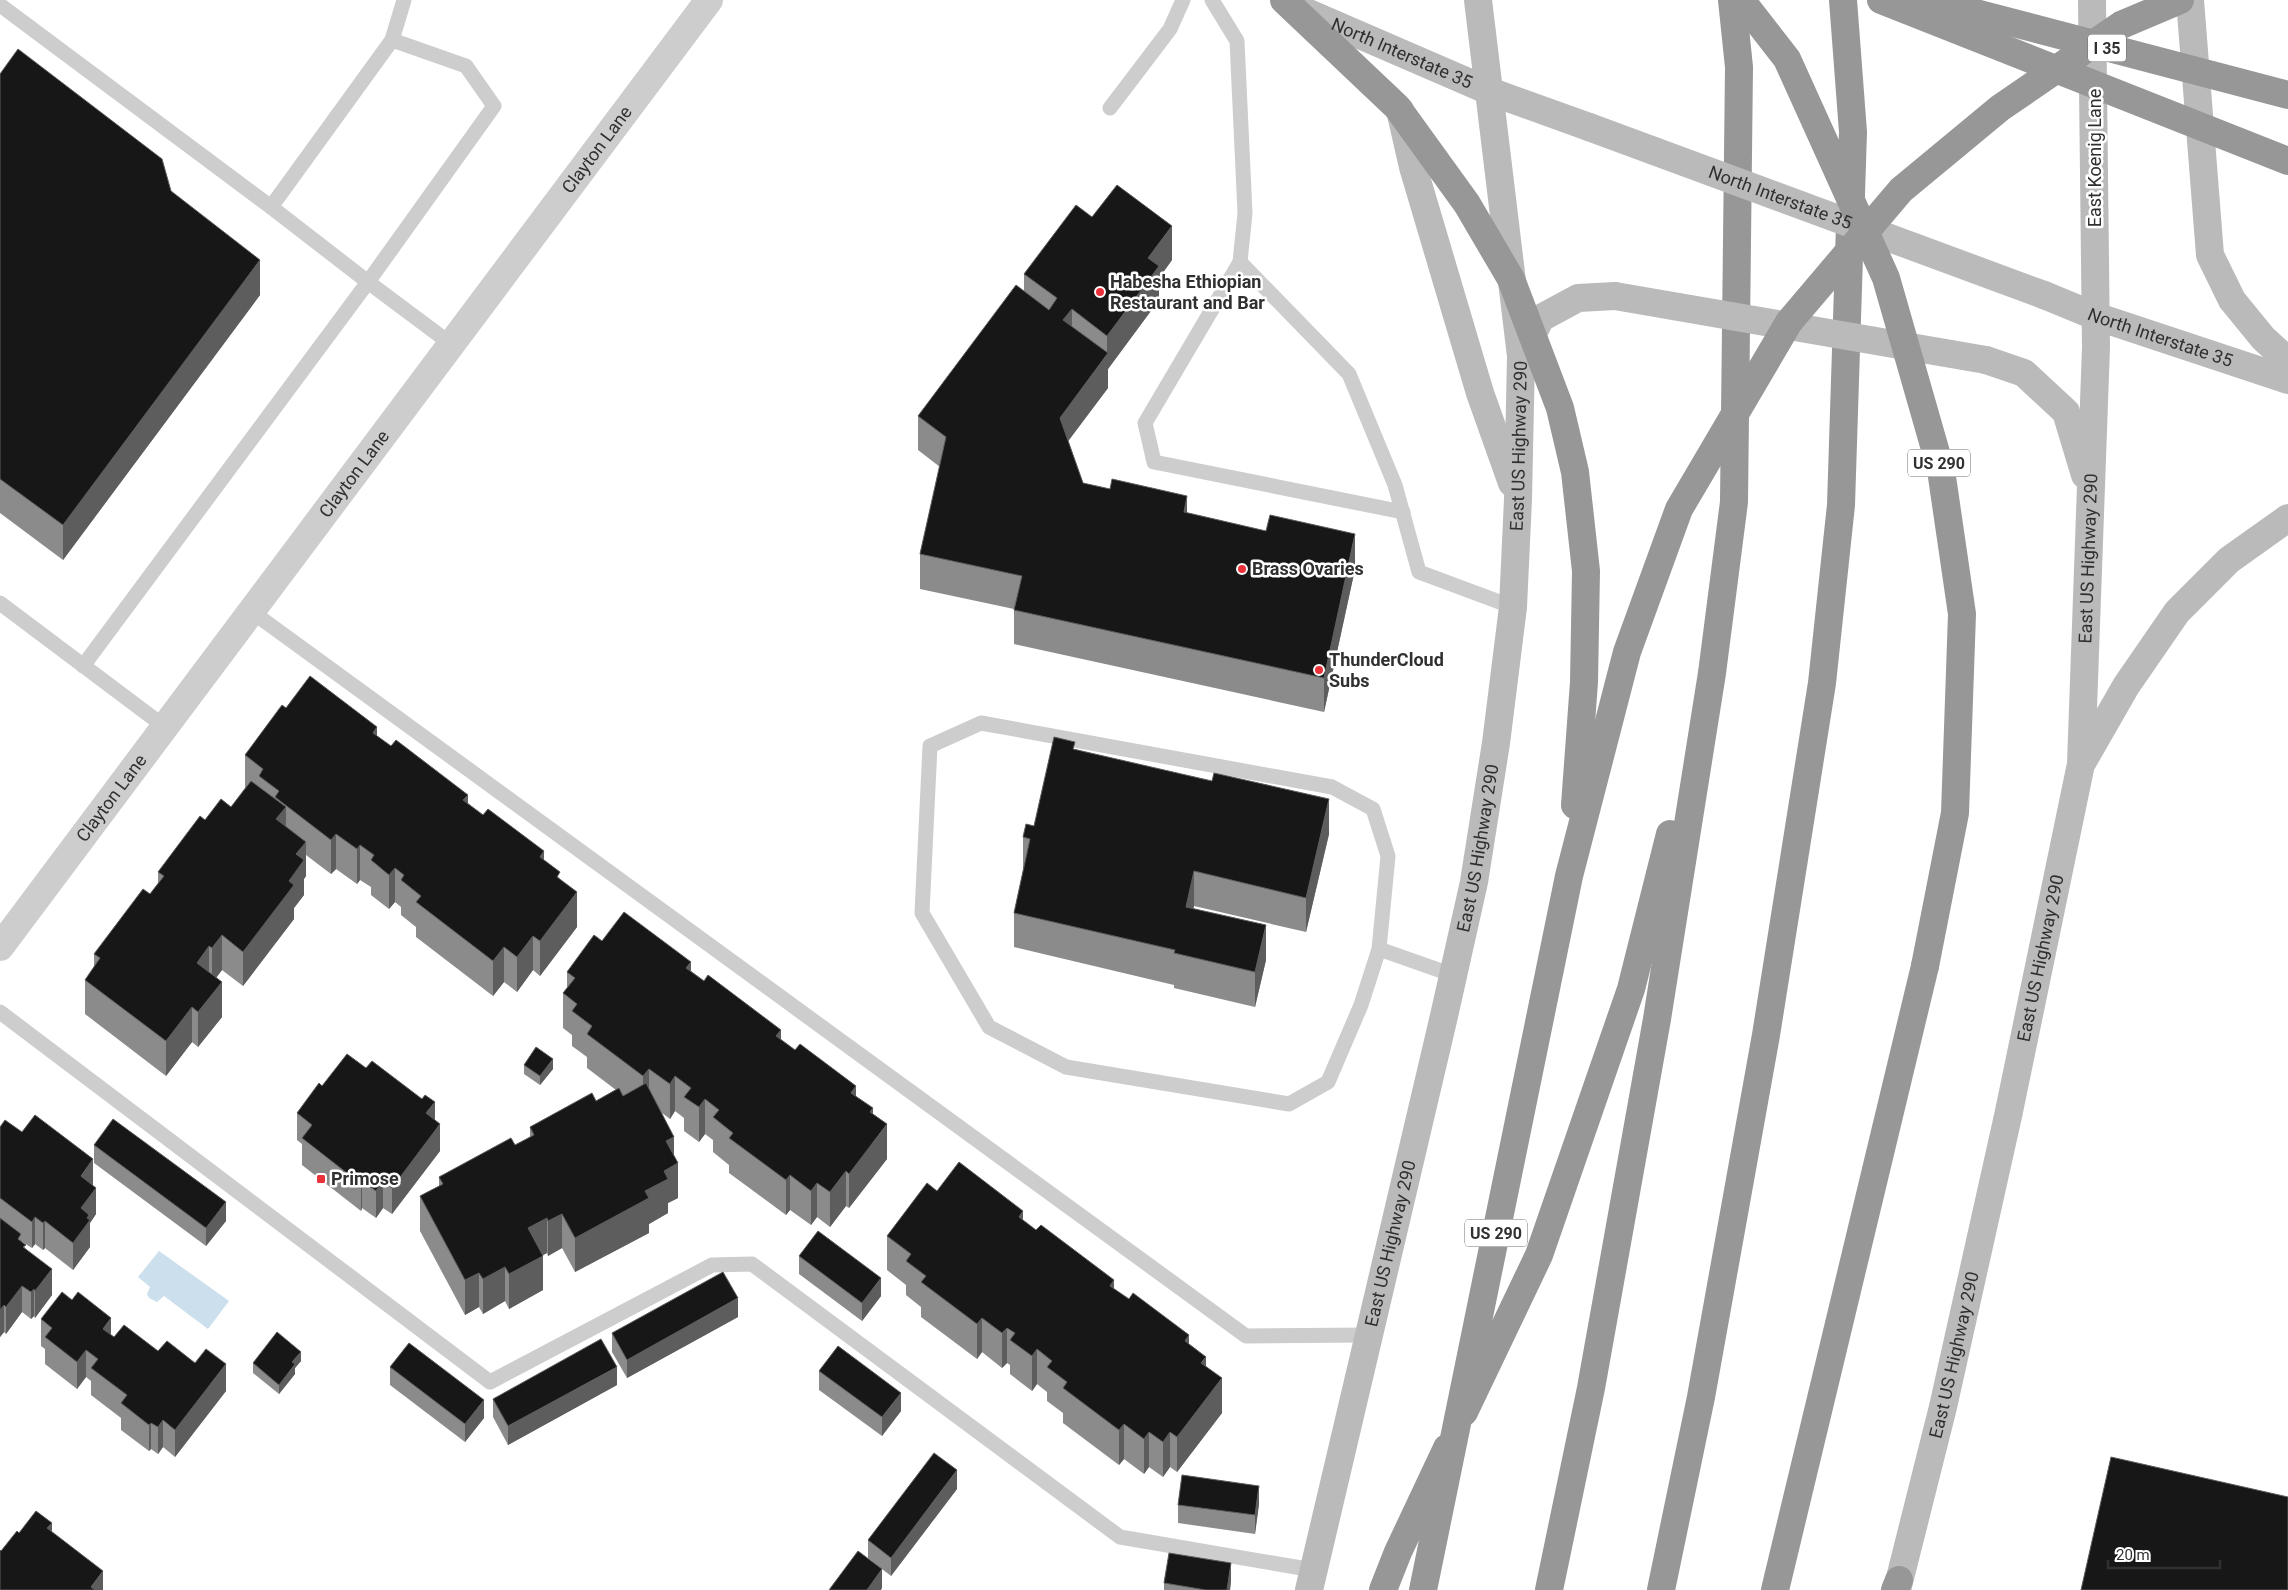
<svg xmlns="http://www.w3.org/2000/svg" width="2288" height="1590" font-family="Roboto,sans-serif">
<style>
.water{fill:#cbdfed}
.lines{fill:none;stroke-linecap:round;stroke-linejoin:round}
.service{stroke:#cdcdcd;stroke-width:15}
.minor{stroke:#cdcdcd;stroke-width:28}
.secondary{stroke:#bababa;stroke-width:28}
.motorway{stroke:#979797;stroke-width:28}
.secondary-bridge{stroke:#bababa;stroke-width:28}
.motorway-bridge{stroke:#979797;stroke-width:28}
.wall{fill:#8b8b8b}
.shaded-wall{fill:#5d5d5d}
.building{fill:#171717;stroke:#5d5d5d}
.poi-dot{fill:#e9313a;stroke:#fff;stroke-width:2}
.labels{text-anchor:middle;stroke-width:5;stroke-linejoin:round;paint-order:stroke}
.shield{fill:#fff;stroke:#6e6e6e;stroke-width:1}
.shield-label{font-size:16px;font-weight:bold;fill:#303030}
.street-label{font-size:18px;fill:#303030;stroke:#fff}
.poi-label{font-size:18px;font-weight:bold;fill:#303030;stroke:#fff;text-anchor:start}
</style>
<rect width="100%" height="100%" fill="#fff"/>
<polygon class="water" points="159,1251 229,1301 208,1329 164,1296 157,1302 149,1298 147,1294 150,1287 138,1277"/>
<g class="lines">
<g class="service">
<polyline points="1212,0 1237,41 1245,213 1240,262 1349,374 1395,485 1419,572 1513,607"/>
<polyline points="0,5 271,207"/>
<polyline points="392,40 466,66 494,106 368,282 451,344"/>
<polyline points="1110,108 1170,29 1183,0"/>
<polyline points="1240,262 1145,423 1154,462 1403,512"/>
<polyline points="0,603 165,727"/>
<polyline points="251,611 1246,1336 1369,1335"/>
<polyline points="83,666 368,282 271,207 392,40 404,0"/>
<polygon points="981,723 1332,787 1373,809 1388,856 1379,949 1361,1005 1328,1082 1289,1104 1066,1067 989,1027 922,913 930,746"/>
<polyline points="1379,949 1453,975"/>
<polyline points="0,1012 490,1382 712,1265 752,1264 1120,1537 1313,1570"/>
</g>
<path class="minor" id="s1" d="M0,947L709,0"/>
<g class="secondary">
<polyline points="2190,0 2210,255 2232,300 2263,338 2288,361"/>
<path id="s2" d="M1290,5L1489,91L1589,127"/>
<polyline points="1400,110 1413,167 1480,393 1512,483"/>
<path id="s3" d="M2044,295L2095,316L2288,380"/>
<polyline points="1524,350 1541,318 1578,298 1615,296"/>
<polyline points="1986,360 2024,373 2066,412 2085,475"/>
<polyline points="2083,761 2126,686 2177,612 2229,560 2288,518"/>
<path id="s4" d="M1309,1590L1444,1016L1474,882L1496,743L1513,607L1518,499L1521,356L1478,0"/>
<path id="s5" d="M1897,1590L1943,1407L2008,1116L2081,764L2096,347L2092,0"/>
</g>
<g class="motorway">
<polyline points="1464,1412 1539,1255 1631,989 1670,834"/>
<polyline points="1383,1590 1398,1552 1447,1448"/>
<polyline points="1549,1590 1591,1388 1657,1019 1712,673 1734,502 1739,67 1732,0"/>
<polyline points="1661,1590 1701,1397 1766,1035 1822,683 1841,505 1853,132 1843,0"/>
<polyline points="1775,1590 1925,966"/>
<polyline points="1895,1590 1899,1580"/>
</g>
<g class="secondary-bridge">
<path id="s6" d="M1589,127L2044,295"/>
<polyline points="1615,296 1986,360"/>
</g>
<g class="motorway-bridge">
<polyline points="1284,0 1397,107 1467,204 1511,279 1560,408 1575,472 1586,571 1584,682 1575,805"/>
<polyline points="1741,0 1787,59 1886,278 1941,470 1962,614 1955,813 1925,966"/>
<polyline points="1881,0 2288,161"/>
<polyline points="1926,0 2288,95"/>
<polyline points="1423,1590 1569,876 1627,652 1679,509 1789,322 1901,190 2000,108 2121,25 2180,0"/>
</g>
</g>
<g class="wall">
<polygon points="0,74 171,191 260,295 63,560 0,513"/>
<polygon points="1092,217 1172,260 1159,278 1159,300 1108,369 1108,388 1068,441 1083,483 1187,513 1355,569 1324,712 1014,644 1014,609 920,589 920,554 940,467 918,450 918,416 1024,291 1024,274"/>
<polygon points="286,708 377,736 544,860 560,879 577,927 540,976 533,970 517,992 504,982 493,996 416,937 416,927 401,915 401,907 395,902 389,909 371,895 371,887 360,880 357,884 336,869 331,874 306,855 306,876 304,879 304,895 294,908 294,919 243,986 222,970 216,978 222,1017 198,1047 192,1042 166,1076 85,1014 85,980 94,967 94,954 150,894 158,883 158,872 205,820 231,807 245,788 245,755"/>
<polygon points="1075,749 1329,834 1306,932 1194,906 1193,909 1266,960 1255,1007 1174,988 1174,985 1014,947 1014,913 1023,871 1023,837 1034,826"/>
<polygon points="602,941 691,971 856,1096 873,1114 887,1159 849,1208 846,1206 830,1227 817,1217 811,1225 790,1210 786,1215 729,1173 729,1165 713,1152 713,1140 705,1134 699,1142 684,1131 684,1118 675,1111 670,1119 662,1113 674,1157 678,1198 668,1203 668,1213 649,1224 649,1233 575,1272 562,1248 548,1256 547,1253 543,1255 543,1290 509,1309 505,1301 483,1314 479,1307 465,1315 420,1231 420,1196 439,1186 439,1177 515,1145 530,1138 530,1127 596,1101 616,1090 587,1068 587,1057 572,1046 572,1035 563,1028 563,993 567,989 567,972"/>
<polygon points="524,1065 553,1069 540,1085 524,1074"/>
<polygon points="366,1068 435,1120 440,1151 392,1214 383,1208 376,1218 362,1208 361,1211 302,1165 302,1144 297,1140 297,1113 322,1086"/>
<polygon points="0,1127 93,1185 96,1214 90,1223 90,1247 73,1270 45,1248 43,1250 35,1244 32,1248 21,1241 52,1295 35,1318 34,1316 31,1319 22,1312 6,1334 4,1332 0,1337"/>
<polygon points="94,1145 226,1221 206,1246 94,1163"/>
<polygon points="1023,1221 1189,1345 1206,1366 1222,1413 1177,1472 1170,1467 1163,1477 1149,1467 1144,1474 1124,1459 1119,1465 1063,1423 1063,1413 1047,1401 1047,1392 1037,1384 1032,1391 1010,1374 1010,1365 1007,1363 1002,1368 982,1352 977,1359 921,1317 921,1307 906,1295 906,1285 887,1270 887,1236"/>
<polygon points="799,1256 881,1296 862,1321 799,1274"/>
<polygon points="738,1317 627,1378 612,1352 612,1333"/>
<polygon points="41,1319 111,1335 114,1337 158,1351 226,1391 175,1457 163,1447 158,1454 151,1449 149,1451 121,1430 121,1418 91,1395 91,1381 86,1377 77,1389 45,1364 45,1349 41,1346"/>
<polygon points="301,1361 295,1368 295,1374 279,1394 253,1373 253,1363"/>
<polygon points="390,1367 484,1418 465,1442 390,1385"/>
<polygon points="819,1371 901,1411 882,1436 819,1390"/>
<polygon points="617,1385 508,1445 493,1417 493,1399"/>
<polygon points="957,1489 891,1576 868,1558 868,1540"/>
<polygon points="1259,1504 1255,1534 1178,1523 1178,1505"/>
<polygon points="1231,1581 1230,1590 1164,1590 1164,1583"/>
</g>
<g class="shaded-wall">
<polygon points="1172,226 1172,260 1159,278 1159,300 1108,369 1108,388 1060,452 1060,418 1107,355 1107,336 1148,258"/>
<polygon points="260,260 260,295 63,560 63,525"/>
<polygon points="1072,309 1072,344 1063,320"/>
<polygon points="1187,496 1187,530 1184,512"/>
<polygon points="1355,534 1355,569 1324,712 1324,678"/>
<polygon points="377,727 377,762 373,733"/>
<polygon points="468,795 468,829 463,800"/>
<polygon points="1329,799 1329,834 1306,932 1306,898"/>
<polygon points="286,807 286,842 276,819"/>
<polygon points="336,834 336,869 331,874 331,840"/>
<polygon points="306,842 306,876 304,879 304,895 294,908 294,919 243,986 243,952 289,881 296,854"/>
<polygon points="360,845 360,880 357,884 357,849"/>
<polygon points="544,851 544,886 540,857"/>
<polygon points="395,868 395,902 389,909 389,875"/>
<polygon points="1194,871 1194,906 1186,942 1186,907"/>
<polygon points="577,892 577,927 540,976 540,941"/>
<polygon points="1266,925 1266,960 1255,1007 1255,972"/>
<polygon points="222,935 222,970 212,983 212,948"/>
<polygon points="533,936 533,970 517,992 517,957"/>
<polygon points="209,946 209,981 197,963"/>
<polygon points="504,947 504,982 493,996 493,961"/>
<polygon points="691,962 691,996 686,968"/>
<polygon points="222,982 222,1017 198,1047 198,1012"/>
<polygon points="192,1007 192,1042 166,1076 166,1041"/>
<polygon points="781,1030 781,1065 776,1036"/>
<polygon points="553,1059 553,1069 540,1085 540,1076"/>
<polygon points="649,1069 649,1103 643,1111 643,1076"/>
<polygon points="675,1076 675,1111 670,1119 670,1084"/>
<polygon points="856,1086 856,1121 851,1093"/>
<polygon points="705,1099 705,1134 699,1142 699,1107"/>
<polygon points="435,1102 435,1129 426,1113"/>
<polygon points="873,1108 873,1143 887,1124 887,1159 849,1208 849,1174 870,1112"/>
<polygon points="440,1124 440,1151 392,1214 392,1188"/>
<polygon points="674,1137 674,1165 678,1163 678,1198 668,1203 668,1213 649,1224 649,1233 575,1272 575,1238 645,1191 664,1171 666,1141"/>
<polygon points="93,1159 93,1186 81,1176"/>
<polygon points="846,1171 846,1206 830,1227 830,1192"/>
<polygon points="790,1175 790,1210 786,1215 786,1180"/>
<polygon points="362,1181 362,1208 361,1211 361,1184"/>
<polygon points="383,1181 383,1208 376,1218 376,1191"/>
<polygon points="817,1183 817,1217 811,1225 811,1191"/>
<polygon points="96,1188 96,1214 90,1223 90,1247 73,1270 73,1243 81,1208"/>
<polygon points="226,1202 226,1221 206,1246 206,1228"/>
<polygon points="1023,1211 1023,1245 1019,1217"/>
<polygon points="562,1214 562,1248 548,1256 548,1221"/>
<polygon points="35,1217 35,1244 32,1248 32,1222"/>
<polygon points="547,1218 547,1253 528,1263 528,1228"/>
<polygon points="45,1221 45,1248 43,1250 43,1223"/>
<polygon points="543,1256 543,1290 509,1309 509,1274"/>
<polygon points="505,1267 505,1301 483,1314 483,1279"/>
<polygon points="52,1269 52,1295 35,1318 35,1291"/>
<polygon points="479,1273 479,1307 465,1315 465,1280"/>
<polygon points="881,1278 881,1296 862,1321 862,1303"/>
<polygon points="1114,1280 1114,1315 1110,1286"/>
<polygon points="22,1286 22,1312 6,1334 6,1307"/>
<polygon points="34,1289 34,1316 31,1319 31,1292"/>
<polygon points="738,1298 738,1317 627,1378 627,1360"/>
<polygon points="4,1305 4,1332 0,1337 0,1310"/>
<polygon points="111,1318 111,1345 103,1329"/>
<polygon points="982,1318 982,1352 977,1359 977,1324"/>
<polygon points="1007,1328 1007,1363 1002,1368 1002,1333"/>
<polygon points="1189,1335 1189,1370 1185,1341"/>
<polygon points="1037,1349 1037,1384 1032,1391 1032,1356"/>
<polygon points="86,1350 86,1377 77,1389 77,1362"/>
<polygon points="301,1352 301,1361 295,1368 295,1374 279,1394 279,1385 292,1362"/>
<polygon points="1206,1357 1206,1392 1201,1363"/>
<polygon points="226,1364 226,1391 175,1457 175,1430"/>
<polygon points="617,1367 617,1385 508,1445 508,1426"/>
<polygon points="1222,1378 1222,1413 1177,1472 1177,1437"/>
<polygon points="901,1393 901,1411 882,1436 882,1417"/>
<polygon points="484,1400 484,1418 465,1442 465,1424"/>
<polygon points="163,1420 163,1447 158,1454 158,1427"/>
<polygon points="151,1423 151,1449 149,1451 149,1425"/>
<polygon points="1124,1424 1124,1459 1119,1465 1119,1430"/>
<polygon points="1149,1432 1149,1467 1144,1474 1144,1439"/>
<polygon points="1170,1432 1170,1467 1163,1477 1163,1442"/>
<polygon points="957,1470 957,1489 891,1576 891,1558"/>
<polygon points="1259,1486 1259,1504 1255,1534 1255,1515"/>
<polygon points="52,1523 52,1549 47,1528"/>
<polygon points="1231,1563 1231,1581 1230,1590 1227,1590"/>
<polygon points="882,1569 882,1588 881,1590 867,1590"/>
<polygon points="103,1571 103,1590 91,1590 91,1587"/>
</g>
<g class="building">
<polygon points="18,49 162,159 171,191 260,260 63,525 0,479 0,74"/>
<polygon points="1117,185 1172,226 1148,258 1159,266 1107,336 1072,309 1063,320 1108,353 1060,418 1083,483 1110,489 1112,479 1187,496 1184,512 1266,531 1270,515 1355,534 1324,678 1014,610 1022,576 920,554 946,437 918,416 1016,285 1049,310 1057,298 1024,274 1076,205 1092,217"/>
<polygon points="310,676 377,727 373,733 391,746 396,740 468,795 463,800 483,815 488,809 544,851 540,857 560,872 557,877 577,892 540,941 533,936 517,957 504,947 493,961 416,902 421,896 401,880 404,875 395,868 389,875 371,860 374,855 360,845 357,849 336,834 331,840 275,797 279,791 259,776 263,769 245,755 282,705 286,708"/>
<polygon points="1054,737 1075,742 1073,749 1212,781 1214,773 1329,799 1306,898 1194,871 1186,907 1266,925 1255,972 1174,953 1175,950 1014,913 1030,839 1023,837 1026,824 1034,826"/>
<polygon points="251,781 286,807 276,819 306,842 296,854 304,860 289,881 294,885 243,952 222,935 212,948 209,946 197,963 222,982 198,1012 192,1007 166,1041 85,980 100,958 94,954 143,889 150,894 164,876 158,872 200,816 205,820 221,799 231,807"/>
<polygon points="624,912 691,962 686,968 704,981 708,975 781,1030 776,1036 795,1050 800,1044 856,1086 851,1093 873,1108 870,1112 887,1124 849,1174 846,1171 830,1192 817,1183 811,1191 790,1175 786,1180 729,1138 733,1133 713,1117 719,1110 705,1099 699,1107 684,1097 691,1088 675,1076 670,1084 649,1069 643,1076 587,1034 592,1026 572,1011 577,1004 563,993 575,978 567,972 594,935 602,941"/>
<polygon points="536,1047 553,1059 540,1076 524,1065"/>
<polygon points="347,1054 366,1068 372,1061 422,1099 425,1095 435,1102 426,1113 440,1124 392,1188 383,1181 376,1191 362,1181 361,1184 302,1138 312,1125 297,1113 319,1083 322,1086"/>
<polygon points="646,1083 674,1137 666,1141 678,1163 664,1171 668,1179 645,1191 649,1198 575,1238 562,1214 548,1221 547,1218 528,1228 543,1256 509,1274 505,1267 483,1279 479,1273 465,1280 420,1196 443,1184 439,1177 511,1138 515,1145 534,1135 530,1127 592,1093 596,1101 619,1088 623,1096"/>
<polygon points="35,1115 93,1159 81,1176 96,1188 81,1208 89,1215 87,1218 90,1220 73,1243 45,1221 43,1223 35,1217 32,1222 0,1198 0,1127 5,1120 22,1132"/>
<polygon points="113,1119 226,1202 206,1228 94,1145"/>
<polygon points="959,1162 1023,1211 1019,1217 1036,1230 1041,1225 1114,1280 1110,1286 1129,1299 1133,1293 1189,1335 1185,1341 1206,1357 1201,1363 1222,1378 1177,1437 1170,1432 1163,1442 1149,1432 1144,1439 1124,1424 1119,1430 1063,1388 1067,1382 1047,1367 1052,1361 1037,1349 1032,1356 1010,1340 1015,1333 1007,1328 1002,1333 982,1318 977,1324 921,1282 926,1276 906,1261 911,1254 887,1236 927,1183 937,1191"/>
<polygon points="0,1218 21,1234 18,1239 26,1245 23,1247 52,1269 35,1291 34,1289 31,1292 22,1286 6,1307 4,1305 0,1310"/>
<polygon points="818,1231 881,1278 862,1303 799,1256"/>
<polygon points="723,1272 738,1298 627,1360 612,1333"/>
<polygon points="62,1292 72,1300 78,1292 111,1318 103,1329 114,1337 124,1325 158,1351 167,1341 195,1363 206,1349 226,1364 175,1430 163,1420 158,1427 151,1423 149,1425 121,1403 127,1395 91,1368 98,1359 86,1350 77,1362 45,1337 52,1328 41,1319"/>
<polygon points="277,1332 301,1352 292,1362 295,1364 279,1385 253,1363"/>
<polygon points="601,1339 617,1367 508,1426 493,1399"/>
<polygon points="409,1343 484,1400 465,1424 390,1367"/>
<polygon points="838,1346 901,1393 882,1417 819,1371"/>
<polygon points="934,1453 957,1470 891,1558 868,1540"/>
<polygon points="2111,1457 2288,1497 2288,1590 2081,1590"/>
<polygon points="1182,1475 1259,1486 1255,1515 1178,1505"/>
<polygon points="36,1511 52,1523 47,1528 103,1571 91,1587 95,1590 0,1590 0,1550 1,1551 17,1531 19,1533"/>
<polygon points="858,1551 882,1569 867,1590 829,1590"/>
<polygon points="1169,1553 1231,1563 1227,1590 1206,1590 1164,1583"/>
</g>
<g class="poi-dot">
<circle cx="1100" cy="292" r="5"/>
<circle cx="1242" cy="569" r="5"/>
<circle cx="1319" cy="670" r="5"/>
<rect x="316" y="1174" width="10" height="10" rx="2.5"/>
</g>
<g class="labels">
<g class="shield">
<rect x="2088" y="34.5" width="38" height="27" rx="4"/>
<rect x="1908" y="449.5" width="62" height="27" rx="4"/>
<rect x="1465" y="1219.5" width="62" height="27" rx="4"/>
</g>
<g class="shield-label">
<text x="2107" y="54">I 35</text>
<text x="1939" y="469">US 290</text>
<text x="1496" y="1239">US 290</text>
</g>
<g class="street-label">
<text dy="6" stroke="none"><textPath href="#s2" startOffset="122">North Interstate 35</textPath></text>
<text dy="6" stroke="none"><textPath href="#s1" startOffset="996">Clayton Lane</textPath></text>
<text transform="translate(2095 158) rotate(-90)" y="6">East Koenig Lane</text>
<text dy="6" stroke="none"><textPath href="#s6" startOffset="204">North Interstate 35</textPath></text>
<text dy="6" stroke="none"><textPath href="#s3" startOffset="124">North Interstate 35</textPath></text>
<text dy="6" stroke="none"><textPath href="#s4" startOffset="1166">East US Highway 290</textPath></text>
<text dy="6" stroke="none"><textPath href="#s1" startOffset="591">Clayton Lane</textPath></text>
<text dy="6" stroke="none"><textPath href="#s5" startOffset="1052">East US Highway 290</textPath></text>
<text dy="6" stroke="none"><textPath href="#s1" startOffset="186">Clayton Lane</textPath></text>
<text dy="6" stroke="none"><textPath href="#s4" startOffset="761">East US Highway 290</textPath></text>
<text dy="6" stroke="none"><textPath href="#s5" startOffset="648">East US Highway 290</textPath></text>
<text dy="6" stroke="none"><textPath href="#s4" startOffset="356">East US Highway 290</textPath></text>
<text dy="6" stroke="none"><textPath href="#s5" startOffset="242">East US Highway 290</textPath></text>
</g>
<g class="poi-label">
<text x="1110" y="288">Habesha Ethiopian<tspan x="1110" dy="21">Restaurant and Bar</tspan></text>
<text x="1252" y="575">Brass Ovaries</text>
<text x="1329" y="666">ThunderCloud<tspan x="1329" dy="21">Subs</tspan></text>
<text x="331" y="1185">Primose</text>
</g>
</g>
<path d="M2108 1560v8h112v-8" fill="none" stroke="#303030" stroke-width="2.5"/>
<text x="2116" y="1560" font-size="15" fill="#303030" stroke="#ffffff" stroke-width="4" paint-order="stroke">20 m</text>
</svg>
